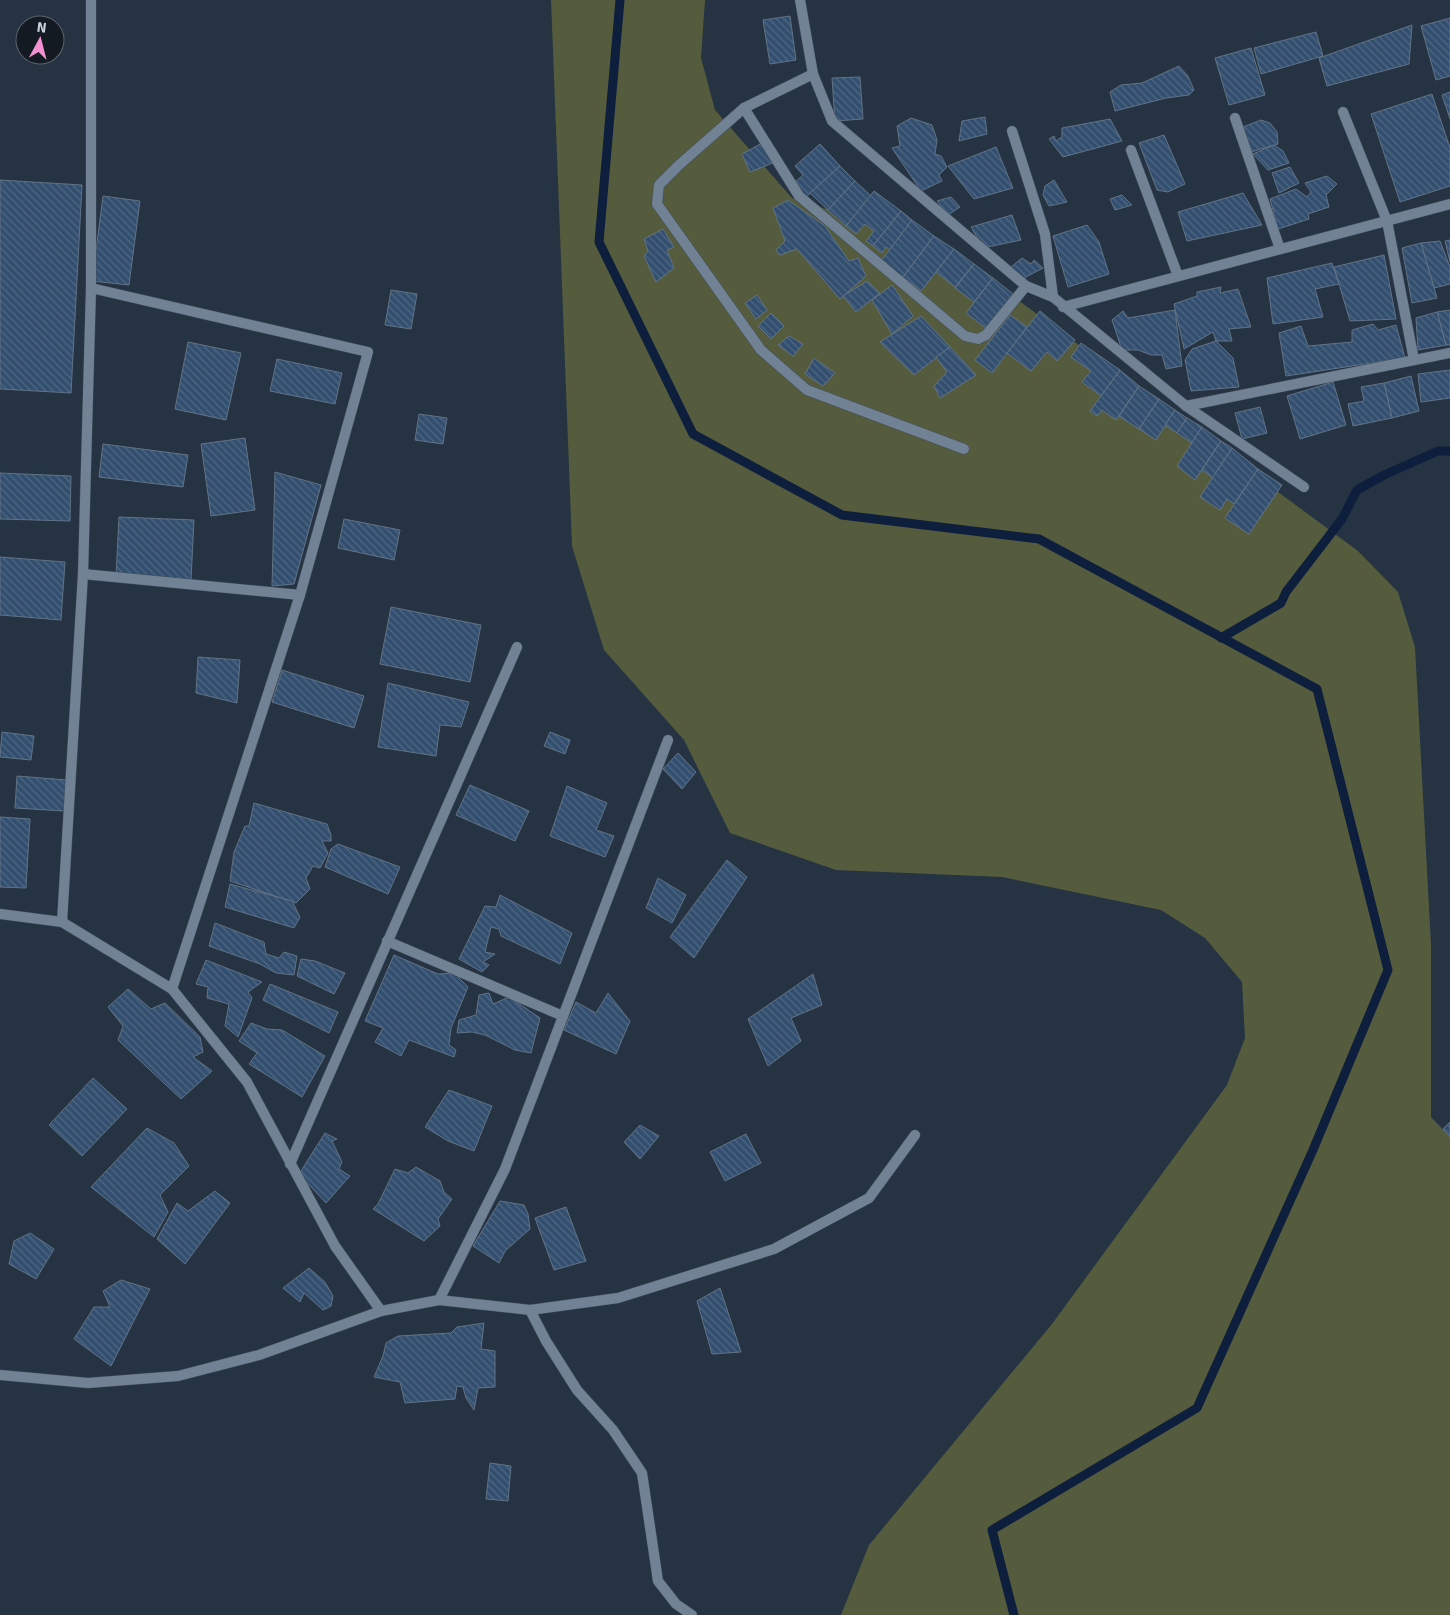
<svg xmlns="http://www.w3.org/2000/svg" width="1450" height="1615" font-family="Signika,sans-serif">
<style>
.grass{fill:#555c3d}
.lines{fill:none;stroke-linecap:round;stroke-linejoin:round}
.stream{stroke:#0e1e3d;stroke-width:9}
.building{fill:url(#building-back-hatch);stroke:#627386}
.lane-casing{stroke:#424f5c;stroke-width:11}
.street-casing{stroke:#424f5c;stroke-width:11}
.lane{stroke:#728295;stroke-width:10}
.street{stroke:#728295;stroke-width:10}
</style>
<defs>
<pattern id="building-back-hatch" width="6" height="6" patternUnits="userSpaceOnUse" patternTransform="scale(1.25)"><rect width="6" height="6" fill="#334f6f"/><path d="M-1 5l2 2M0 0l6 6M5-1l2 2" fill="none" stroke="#4f6783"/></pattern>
</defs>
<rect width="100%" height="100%" fill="#253343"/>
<polygon class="grass" points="551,0 705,0 701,58 715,110 792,198 949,249 1358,551 1398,592 1415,647 1431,945 1431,1117 1450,1137 1450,1615 841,1615 869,1545 1052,1324 1227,1085 1245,1038 1242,982 1205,938 1161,910 1002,877 836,870 730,833 684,740 604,650 572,546"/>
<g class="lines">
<g class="stream">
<polyline points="620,0 599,242 693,434 842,515 1039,539 1317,689 1388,970 1313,1150 1197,1408 992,1530 1014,1615"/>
<polyline points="1221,638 1281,603 1286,592 1342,519 1357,490 1384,475 1438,451 1450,451"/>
</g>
</g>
<g class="building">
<polygon points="790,16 796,60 770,64 763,20"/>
<polygon points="1450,18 1450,76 1436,80 1421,26"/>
<polygon points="1412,25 1409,64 1327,86 1319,58"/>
<polygon points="1316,32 1323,56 1261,74 1254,48"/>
<polygon points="1251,48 1265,95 1229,105 1215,58"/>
<polygon points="1179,66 1188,76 1194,90 1189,95 1166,98 1115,111 1110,92 1121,85 1142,83"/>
<polygon points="860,77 863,119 835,121 832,78"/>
<polygon points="1450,92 1450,119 1442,95"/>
<polygon points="1432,94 1450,148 1450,186 1400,202 1371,114"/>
<polygon points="985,117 987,134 959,141 962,121"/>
<polygon points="911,118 932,125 937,140 935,154 941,156 947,167 939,175 942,181 921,191 892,148 900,146 897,126"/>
<polygon points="1110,119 1122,141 1063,157 1049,139 1054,136 1056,141 1062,137 1062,128"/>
<polygon points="1261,120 1270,123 1277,132 1278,144 1251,152 1243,127"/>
<polygon points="1164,135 1185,184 1168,192 1157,190 1139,143"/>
<polygon points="762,143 775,162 750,172 742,154"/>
<polygon points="820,144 840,166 806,197 794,183 803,175 795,166"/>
<polygon points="1274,145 1283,151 1289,163 1268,170 1253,154"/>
<polygon points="996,147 1013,188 974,199 948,166"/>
<polygon points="840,166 855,181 828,210 810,193"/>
<polygon points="1290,167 1299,183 1279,193 1272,173"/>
<polygon points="1327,176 1337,184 1326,195 1329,207 1308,214 1309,219 1278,229 1270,199 1296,189 1307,197 1311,192 1305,183"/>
<polygon points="0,180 82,185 71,393 0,389"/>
<polygon points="1054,180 1067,202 1049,206 1043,195 1045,186"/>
<polygon points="855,181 871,196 846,226 828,210"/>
<polygon points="874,191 901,211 873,246 866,241 874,231 865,224 856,234 846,226"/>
<polygon points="1243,193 1262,225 1187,241 1178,212"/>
<polygon points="1122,195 1132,205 1115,210 1110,199"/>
<polygon points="103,196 140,201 129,285 92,281"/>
<polygon points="951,197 960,207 948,215 937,201"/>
<polygon points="788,200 825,226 849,261 858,258 866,276 840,299 797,249 780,255 776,250 785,241 773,208"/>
<polygon points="901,211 912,220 890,250 886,247 882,253 873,246"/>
<polygon points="1012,215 1021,240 983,248 971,227"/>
<polygon points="912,220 934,236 903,277 881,261"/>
<polygon points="1087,225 1099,242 1109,274 1068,287 1053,236"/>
<polygon points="663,229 674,247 667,250 674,268 656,282 644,256 648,251 644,239"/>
<polygon points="934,236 954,249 921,291 903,277"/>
<polygon points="1450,240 1450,262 1445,241"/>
<polygon points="1440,241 1450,267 1450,284 1434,288 1421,243"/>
<polygon points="1421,243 1437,298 1412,303 1402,248"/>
<polygon points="954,249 974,264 955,287 936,272"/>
<polygon points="1384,255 1396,319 1350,321 1334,267"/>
<polygon points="1022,258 1031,264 1034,260 1043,268 1022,279 1010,268"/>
<polygon points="1332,263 1339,284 1315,289 1323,317 1273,324 1267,278"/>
<polygon points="974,264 993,278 974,302 955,288"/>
<polygon points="993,278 1013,294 987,329 966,313"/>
<polygon points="867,281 880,293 856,312 843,296"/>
<polygon points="892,285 913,316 892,334 872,300"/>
<polygon points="1221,287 1220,293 1238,289 1251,327 1229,329 1232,341 1216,341 1213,332 1184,349 1174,304 1197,296 1197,292"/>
<polygon points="391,290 417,294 411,329 385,325"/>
<polygon points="757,295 767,310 756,319 745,303"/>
<polygon points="1175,310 1182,366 1166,369 1162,355 1151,355 1138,350 1122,350 1112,320 1123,311 1128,318"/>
<polygon points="1450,310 1450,345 1446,345 1437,312"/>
<polygon points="1040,311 1075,340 1057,361 1047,352 1031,371 1007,353"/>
<polygon points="1437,312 1446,345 1418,350 1416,318"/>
<polygon points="771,313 784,326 771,339 758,326"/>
<polygon points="1010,315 1027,327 992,373 975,360"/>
<polygon points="921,316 950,347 914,375 880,342"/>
<polygon points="1373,324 1378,330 1396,325 1405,358 1286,376 1279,333 1301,326 1308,346 1352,342 1352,330"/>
<polygon points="789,336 803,344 793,356 778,345"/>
<polygon points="1216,341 1233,358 1239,387 1191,391 1185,360 1192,349"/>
<polygon points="188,342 241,353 226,420 175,409"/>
<polygon points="1081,343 1120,370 1101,396 1082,382 1091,371 1071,357"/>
<polygon points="950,347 976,375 940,398 934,386 947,372 936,357"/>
<polygon points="814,358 835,373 823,386 805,374"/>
<polygon points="277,359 342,373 335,404 270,391"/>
<polygon points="1120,370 1139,386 1116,420 1102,410 1097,416 1090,411"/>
<polygon points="1450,370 1450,398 1421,402 1418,374"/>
<polygon points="1411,376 1419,411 1392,418 1384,383"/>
<polygon points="1333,382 1346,425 1300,439 1287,396"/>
<polygon points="1384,383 1392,418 1353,426 1348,404 1364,401 1361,387"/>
<polygon points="1139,386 1159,399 1139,429 1119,416"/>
<polygon points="1159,399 1175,410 1156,440 1139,429"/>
<polygon points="1260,407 1267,433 1242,439 1235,413"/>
<polygon points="1175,410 1187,418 1177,433 1165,425"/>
<polygon points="419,414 447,418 443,444 415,440"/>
<polygon points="1187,418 1202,427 1192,443 1177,433"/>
<polygon points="1202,427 1221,441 1195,480 1177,466"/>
<polygon points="245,438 255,510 211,516 201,444"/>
<polygon points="1221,441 1232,448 1213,478 1202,470"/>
<polygon points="103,444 188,455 183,487 99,477"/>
<polygon points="1232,448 1258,469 1234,504 1227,499 1220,510 1200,497"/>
<polygon points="1258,469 1282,485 1249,534 1225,518"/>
<polygon points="275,472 321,485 294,584 272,586"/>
<polygon points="0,473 71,476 70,521 0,519"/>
<polygon points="119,517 194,520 191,580 116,576"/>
<polygon points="344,519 400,530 394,560 338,548"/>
<polygon points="0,557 65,562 61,620 0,615"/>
<polygon points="391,607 481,625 470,682 380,664"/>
<polygon points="198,657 240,660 237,703 196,693"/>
<polygon points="282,670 364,696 354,728 272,702"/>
<polygon points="388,683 469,702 461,727 440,725 436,756 378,747"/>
<polygon points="2,732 34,736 31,760 0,757"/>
<polygon points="550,732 570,740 565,754 544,746"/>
<polygon points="678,753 696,772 682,789 663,769"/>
<polygon points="17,776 67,780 64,811 15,808"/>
<polygon points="470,785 529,811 515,841 456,815"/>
<polygon points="567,786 607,803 596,830 614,836 605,857 550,836"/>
<polygon points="254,803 327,824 331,835 331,841 322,841 328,853 320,868 313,866 306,878 310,889 296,903 230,881 234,852 245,826 249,826"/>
<polygon points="0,817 30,819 26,888 0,887"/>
<polygon points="338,844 400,867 388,894 325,867 331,849"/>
<polygon points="727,860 747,877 694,958 670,937"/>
<polygon points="658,878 686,895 672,923 646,908"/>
<polygon points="230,884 292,901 300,917 294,928 225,907"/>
<polygon points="500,895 572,933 560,964 501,936 499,929 491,927 485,952 495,954 483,962 489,965 482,972 459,959 485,906 496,907"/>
<polygon points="215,923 264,942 266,954 279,958 284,952 297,956 294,975 276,973 260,964 209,946"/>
<polygon points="394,955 438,974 454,973 468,987 451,1028 449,1045 456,1050 454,1057 409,1040 401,1056 375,1042 383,1028 365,1021"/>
<polygon points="301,959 315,961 345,973 334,994 297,976"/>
<polygon points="206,960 262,982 248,992 252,998 238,1037 225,1026 229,1004 207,998 208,987 196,984"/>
<polygon points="813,974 822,1005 791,1018 801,1041 768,1066 748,1019"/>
<polygon points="270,984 338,1012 329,1033 263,1000"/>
<polygon points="128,989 151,1009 165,1003 200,1037 203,1052 193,1057 212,1071 181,1099 118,1040 123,1026 108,1007"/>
<polygon points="489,993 493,1004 509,997 540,1018 531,1053 515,1050 485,1035 472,1032 457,1033 459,1020 476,1015 479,995"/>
<polygon points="608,993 630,1021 616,1054 564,1030 576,1002 596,1013"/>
<polygon points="251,1023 267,1029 282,1030 325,1056 302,1097 249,1064 257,1053 239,1041"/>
<polygon points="93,1078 127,1109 82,1156 49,1125"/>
<polygon points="449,1090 492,1106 474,1151 448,1141 425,1127"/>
<polygon points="1450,1122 1450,1137 1443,1129"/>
<polygon points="640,1125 659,1136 640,1159 624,1142"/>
<polygon points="147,1128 174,1143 189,1166 160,1195 168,1212 154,1237 91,1187"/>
<polygon points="325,1133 337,1139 332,1141 342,1162 339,1169 350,1176 326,1203 299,1174"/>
<polygon points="746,1134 761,1163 725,1181 710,1152"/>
<polygon points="416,1167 440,1181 444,1192 452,1199 438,1219 440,1226 424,1241 373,1209 378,1204 395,1169 408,1173"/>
<polygon points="215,1191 230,1203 185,1264 157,1239 177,1203 188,1211"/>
<polygon points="500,1201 524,1205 528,1214 530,1229 505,1251 499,1263 473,1246"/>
<polygon points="566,1207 586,1261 554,1270 535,1218"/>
<polygon points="30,1233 54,1249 36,1279 9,1264 14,1241"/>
<polygon points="309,1268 325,1282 333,1296 331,1306 323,1310 304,1293 300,1302 283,1288"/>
<polygon points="121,1280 150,1289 111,1366 74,1339 94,1307 110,1307 103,1291"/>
<polygon points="720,1288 741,1352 712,1354 697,1301"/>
<polygon points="484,1323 481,1349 495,1351 495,1387 478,1388 474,1410 466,1398 463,1387 457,1386 455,1399 405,1403 400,1382 374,1377 383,1356 386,1343 398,1336 451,1333 457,1327"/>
<polygon points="490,1463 511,1466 508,1501 486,1499"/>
</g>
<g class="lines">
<defs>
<polyline id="lane" points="530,1310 546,1341 577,1390 613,1430 642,1473 658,1581 676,1604 692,1615"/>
<g id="street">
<polyline points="800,0 813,74 832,121 1026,286 1053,297 1186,406 1304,487"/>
<polyline points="813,74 744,108 679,165 659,185 657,204 761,350 807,390 964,449"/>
<polyline points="744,108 799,196 965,336 978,339 986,335 1026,286"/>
<polyline points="1343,112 1387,221 1414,360"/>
<polyline points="1235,118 1280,249"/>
<polyline points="1012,131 1045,234 1053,297"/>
<polyline points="1131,150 1178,276"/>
<polyline points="91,288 368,352 300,595 172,989"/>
<polyline points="1063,307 1450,204"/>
<polyline points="1186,406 1450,353"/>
<polyline points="83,574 300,595"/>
<polyline points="0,914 62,922 172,989 247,1082 335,1246 381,1311"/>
<polyline points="62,922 83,574 91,288 91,0"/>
<polyline points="387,941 563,1016"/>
<polyline points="290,1164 517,647"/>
<polyline points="439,1300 505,1169 668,740"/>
<polyline points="0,1375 88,1383 178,1376 259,1355 381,1311 439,1300 530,1310 618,1298 774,1249 869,1198 915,1135"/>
</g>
</defs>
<use href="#lane" class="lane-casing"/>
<use href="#street" class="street-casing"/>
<use href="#lane" class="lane"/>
<use href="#street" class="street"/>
</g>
<g transform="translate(40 40) rotate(7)"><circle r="24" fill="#141a22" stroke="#5d646d"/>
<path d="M0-4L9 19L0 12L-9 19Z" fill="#f591d2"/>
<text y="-8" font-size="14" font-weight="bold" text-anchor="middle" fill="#cbd4de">N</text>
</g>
</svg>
